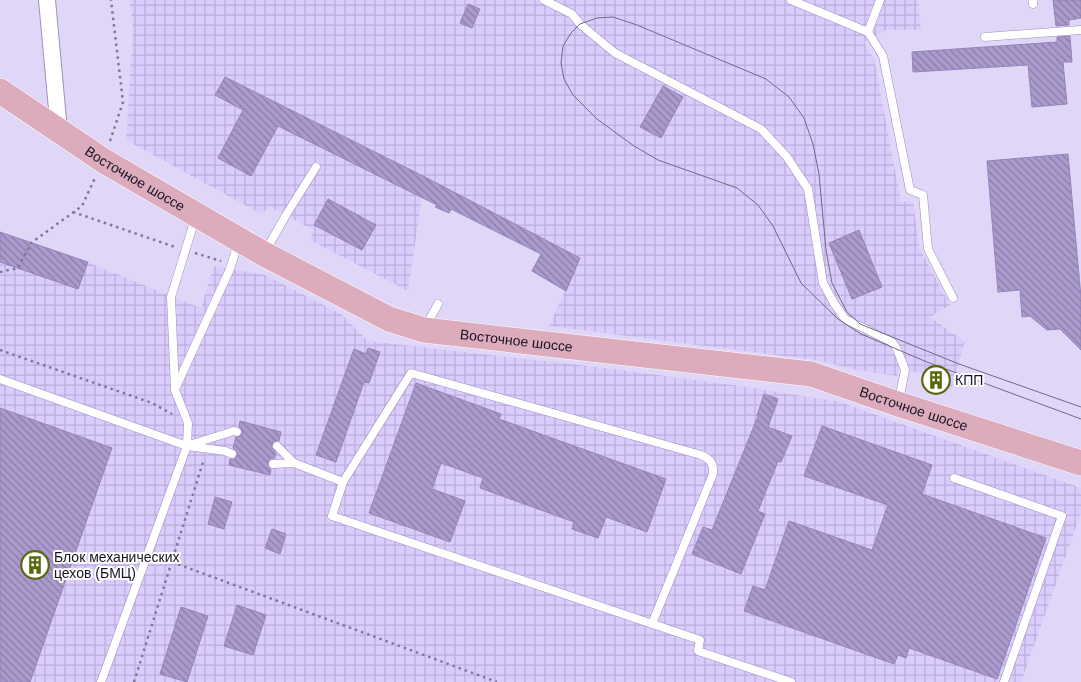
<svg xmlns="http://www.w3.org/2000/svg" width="1081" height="682" font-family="Helvetica,sans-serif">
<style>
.industrial{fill:url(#industrial-grid)}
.building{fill:url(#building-back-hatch);stroke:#9484b8}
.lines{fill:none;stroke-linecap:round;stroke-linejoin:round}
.lane-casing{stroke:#9e8ec2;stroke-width:9}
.street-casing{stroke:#9e8ec2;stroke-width:18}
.primary-casing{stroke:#fff;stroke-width:26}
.path{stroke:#807892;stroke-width:2.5;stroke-dasharray:2.5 4;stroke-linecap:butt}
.lane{stroke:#fff;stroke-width:8}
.street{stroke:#fff;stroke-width:16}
.primary{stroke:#dcacbc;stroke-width:25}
.tram{stroke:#726a84;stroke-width:1}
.labels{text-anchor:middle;stroke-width:4;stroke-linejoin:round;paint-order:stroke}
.street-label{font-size:14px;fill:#191226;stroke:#fefefe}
.poi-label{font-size:14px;fill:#191226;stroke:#fefefe;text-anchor:start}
</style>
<defs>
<pattern id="industrial-grid" width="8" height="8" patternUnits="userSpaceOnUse" patternTransform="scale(1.25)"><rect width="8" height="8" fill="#dbccfe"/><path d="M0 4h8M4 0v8" fill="none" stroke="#bbaeda"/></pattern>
<pattern id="building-back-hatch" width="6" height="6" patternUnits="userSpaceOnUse" patternTransform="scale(1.25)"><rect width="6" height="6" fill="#aa9ace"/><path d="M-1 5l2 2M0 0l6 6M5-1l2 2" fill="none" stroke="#8a7ca7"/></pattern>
</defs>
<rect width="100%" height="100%" fill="#e0d7f8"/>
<g class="industrial">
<polygon points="130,0 918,0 921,30 886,30 864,42 874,59 901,202 913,201 919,247 950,305 930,317 965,342 951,390 924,382 926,374 899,369 897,376 856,370 822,361 549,326 580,258 425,177 408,291 310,240 313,230 270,207 261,214 126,140 133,31"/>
<polygon points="0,232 87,262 201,308 214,266 265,275 341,314 368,341 614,369 747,387 840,402 1081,488 1081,513 1021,682 0,682"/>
</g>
<g class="building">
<polygon points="1053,0 1081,0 1081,18 1069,20 1069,25 1056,26"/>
<polygon points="468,4 480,9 472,28 460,23"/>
<polygon points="1070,36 1072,62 1063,62 1067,104 1032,107 1028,65 913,72 912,52 1057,42 1057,37"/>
<polygon points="225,77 425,177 580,258 566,291 532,271 541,254 451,209 449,213 435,207 437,205 278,126 251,176 218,158 243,110 215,95"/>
<polygon points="663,86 683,97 661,138 640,127"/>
<polygon points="1068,154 1081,297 1081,350 1060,329 1047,330 1030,316 1022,317 1020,290 998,292 987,161"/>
<polygon points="328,199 376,225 362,250 314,225"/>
<polygon points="859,230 882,287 852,299 829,243"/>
<polygon points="0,232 88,262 78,289 0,262"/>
<polygon points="368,348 380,352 369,383 364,382 336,462 316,455 354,349 366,354"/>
<polygon points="416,383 501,414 499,419 666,479 647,532 606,517 598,538 572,529 574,522 480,488 483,478 441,463 432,489 465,501 450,542 369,513"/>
<polygon points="764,394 778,399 768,427 792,436 781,462 778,461 758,511 765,514 741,574 692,554 703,527 712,530 758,416 757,416"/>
<polygon points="0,408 112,448 30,682 0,682"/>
<polygon points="240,421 281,432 279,441 273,442 272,445 272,448 276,453 274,458 270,459 268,462 268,467 271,469 270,475 229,465 230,459 235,459 237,456 237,451 233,448 236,437 240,436 242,433 241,429 239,427"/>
<polygon points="822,426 932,465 922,494 1046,538 997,679 909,648 906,658 898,655 894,664 744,611 753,586 765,590 789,521 872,550 888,505 804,476"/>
<polygon points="215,497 232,502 224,529 208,524"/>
<polygon points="272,529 286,534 280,554 265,548"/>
<polygon points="237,605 266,615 253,655 224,646"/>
<polygon points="181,607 208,616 187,682 160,674"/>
</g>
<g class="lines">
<defs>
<g id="lane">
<polyline points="544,0 572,14 580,24 615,53 761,129 787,157 808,189 823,283 834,303 845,319 892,342 897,349 905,370 899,400"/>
<polyline points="791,0 868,32 883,56 910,190 923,195 928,249 953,298"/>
<polyline points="1033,0 1033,4"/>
<polyline points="868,32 880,0"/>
<polyline points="985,37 1081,30"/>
<polyline points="265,252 286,215 316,167"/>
<polyline points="426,326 438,304"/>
<polyline points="0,379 187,446 225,451 232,454"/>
<polyline points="176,387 230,269 238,243"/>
<polyline points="189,445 234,431 237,432"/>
<polyline points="277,446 294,463"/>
<polyline points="273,464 294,463 343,482"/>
<polyline points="954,478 1062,516 1004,682"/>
<path d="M652,624L713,474C714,463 710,459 701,455L411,373L343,482L332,516L700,640L698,651L791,682"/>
<polyline points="101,682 187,446 188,423 175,390 171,297 195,219"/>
</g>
<polyline id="street" points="47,0 59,131"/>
<g id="primary">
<path id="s1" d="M0,91L104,161L264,254L389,319L424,330L811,374L898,404L1081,463"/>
</g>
</defs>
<use href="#lane" class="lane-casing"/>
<use href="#street" class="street-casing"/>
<use href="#primary" class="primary-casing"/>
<g class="path">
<polyline points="110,141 123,102 111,0"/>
<polyline points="73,212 175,247"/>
<polyline points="195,253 221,261"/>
<polyline points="0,272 18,268 31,243 82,206 95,178"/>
<polyline points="0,350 152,403 172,414"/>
<polyline points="172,562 497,682"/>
<polyline points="134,682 204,459"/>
</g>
<use href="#lane" class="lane"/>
<use href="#street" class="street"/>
<use href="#primary" class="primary"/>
<polyline class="tram" points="1081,407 959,364 860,324 847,312 832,283 826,250 819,174 813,144 804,118 789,97 766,79 637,25 613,17 597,18 580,24 571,33 563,46 561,63 564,79 573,95 597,119 634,146 658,160 737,188 758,205 773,226 801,283 838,319 861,334 927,362 1081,419"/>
</g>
<defs>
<symbol id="building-ring" viewBox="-11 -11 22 22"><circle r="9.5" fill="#fefefe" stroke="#5a670d" stroke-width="1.5"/><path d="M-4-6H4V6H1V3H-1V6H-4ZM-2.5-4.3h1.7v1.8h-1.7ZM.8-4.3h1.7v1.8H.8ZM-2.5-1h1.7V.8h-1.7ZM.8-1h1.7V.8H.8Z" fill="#5a670d"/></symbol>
</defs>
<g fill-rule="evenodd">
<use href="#building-ring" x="920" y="364" width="32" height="32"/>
<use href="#building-ring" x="19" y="549" width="32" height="32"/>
</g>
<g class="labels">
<g class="street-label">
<text dy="5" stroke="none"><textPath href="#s1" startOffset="161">Восточное шоссе</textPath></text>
<text dy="5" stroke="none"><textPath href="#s1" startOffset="581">Восточное шоссе</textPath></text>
<text dy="5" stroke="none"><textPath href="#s1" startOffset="986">Восточное шоссе</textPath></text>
</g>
<g class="poi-label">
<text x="955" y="385">КПП</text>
<text x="54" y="562">Блок механических<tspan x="54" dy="16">цехов (БМЦ)</tspan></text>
</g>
</g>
</svg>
